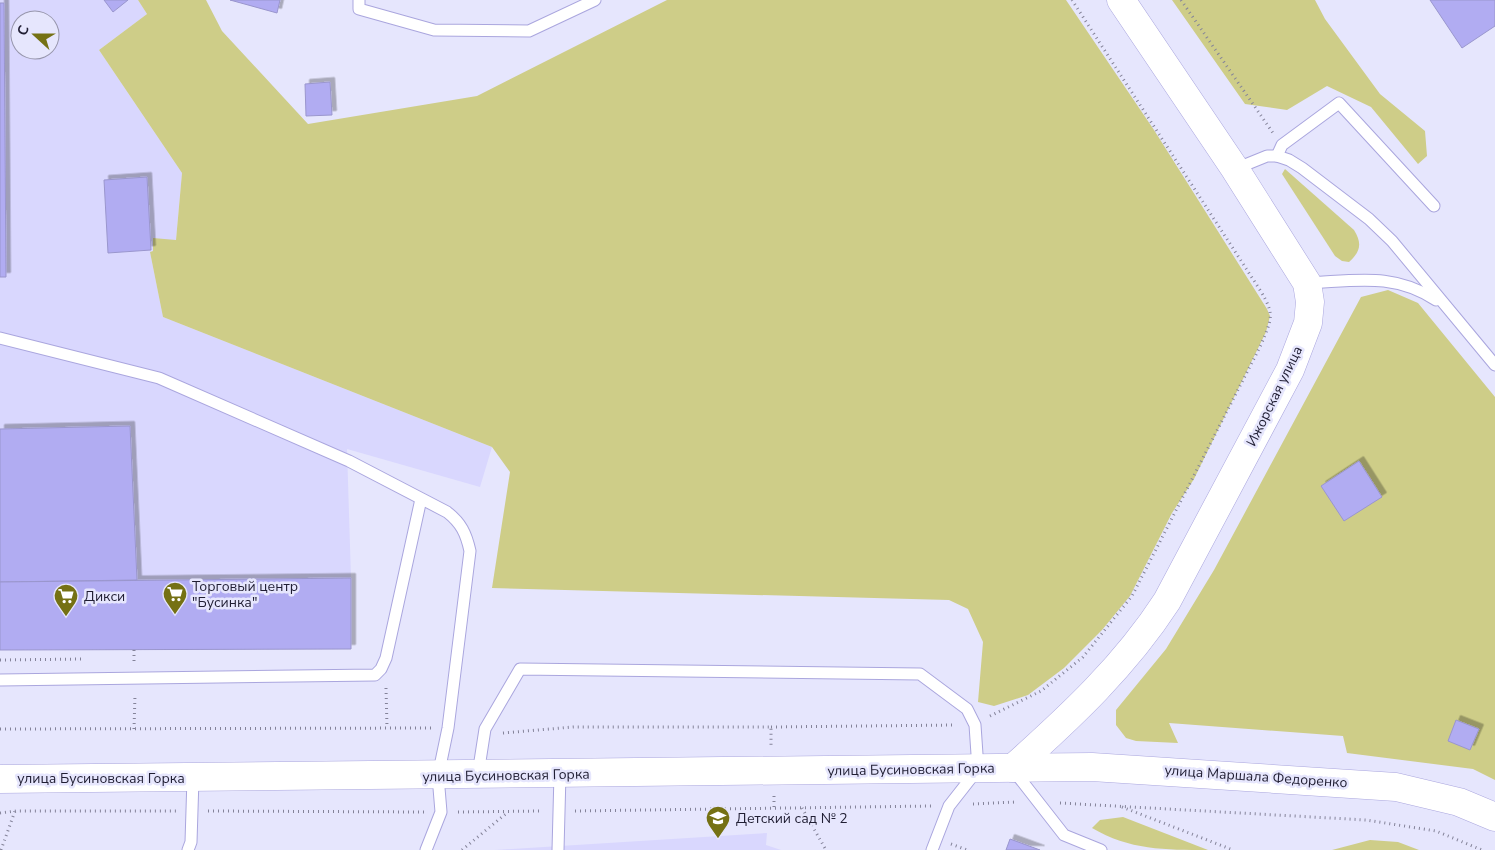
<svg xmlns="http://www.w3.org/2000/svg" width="1495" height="850" font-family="'Nunito Sans',sans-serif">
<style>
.built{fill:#d9d7fe;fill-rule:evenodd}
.green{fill:#cecd88}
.building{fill:#b1acf2;stroke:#9a96cd;filter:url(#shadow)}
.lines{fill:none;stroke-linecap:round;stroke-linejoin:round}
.service-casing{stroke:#aaa6de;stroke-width:13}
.tertiary-casing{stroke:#aaa6de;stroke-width:29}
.path{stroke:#848399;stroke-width:3;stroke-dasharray:1 4;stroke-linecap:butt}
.service{stroke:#fff;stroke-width:11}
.tertiary{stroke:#fff;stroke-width:28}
.labels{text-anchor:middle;stroke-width:5;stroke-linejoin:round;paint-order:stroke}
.street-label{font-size:14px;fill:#201e33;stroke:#e6e6fd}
.poi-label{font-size:14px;fill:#201e33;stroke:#e6e6fd;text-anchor:start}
</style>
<defs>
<filter id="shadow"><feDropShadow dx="4.5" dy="-4.5" stdDeviation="0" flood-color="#0004"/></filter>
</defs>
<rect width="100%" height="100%" fill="#e6e6fd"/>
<g class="built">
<path d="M0,0H138L147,14L99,50L182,173L176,240L150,252L163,317L492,447L480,487L347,449L351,578L137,580L130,426L0,429ZM20,20H50V50H20Z"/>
<polygon points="767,833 766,845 781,850 495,850"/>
</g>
<g class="green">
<polygon points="138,0 206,0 222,31 308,124 477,96 667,0 1066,0 1154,130 1267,309 1270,316 1266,332 1194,479 1172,513 1130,596 1102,630 1064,668 1028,695 994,706 978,702 983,642 968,609 949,600 492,588 510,472 492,447 163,317 150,252 153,251 153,238 176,240 182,173 99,50 147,14"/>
<polygon points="1172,0 1315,0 1325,19 1380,94 1425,131 1427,156 1418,164 1371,107 1327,86 1287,110 1245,104"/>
<path d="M1285,169L1354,230C1362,243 1361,251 1349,262L1342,261L1335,256L1282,174Z"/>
<polygon points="1388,290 1418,303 1495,397 1495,780 1473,769 1347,753 1343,736 1169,723 1178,743 1136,741 1126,738 1116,725 1116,710 1166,649 1214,570 1361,297"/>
<path d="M1123,817L1208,850C1165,850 1129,850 1092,828L1100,820Z"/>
<polygon points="1370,840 1398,842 1419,850 1332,850"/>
</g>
<g class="building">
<polygon points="104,0 128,0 113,12"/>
<polygon points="230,0 280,0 277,13"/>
<polygon points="1430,0 1495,0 1495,26 1462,48"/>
<polygon points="0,3 4,3 6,277 0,277"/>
<polygon points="330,82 332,115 306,116 305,84"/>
<polygon points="147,177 151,250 108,253 104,180"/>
<polygon points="130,426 137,580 0,582 0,429"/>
<polygon points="1359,461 1382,497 1344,521 1321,486"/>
<polygon points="351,578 351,649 0,650 0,582"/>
<polygon points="1456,720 1479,729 1470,750 1448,741"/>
<polygon points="1010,839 1040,850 1006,850"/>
</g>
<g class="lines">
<defs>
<g id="service">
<polyline points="359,0 359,9 434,30 529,31 595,0"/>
<polyline points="1277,156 1282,145 1339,103 1434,206"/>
<polyline points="1235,169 1267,156 1277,156 1289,160 1302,168 1369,219 1392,241 1495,365"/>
<path d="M1307,283C1355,281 1393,272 1436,300"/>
<path d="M0,338L159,378L349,461L447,512C461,523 466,533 470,551L448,728L438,776L441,812L426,850"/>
<polyline points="0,680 375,675 381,669 386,658 421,499"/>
<polyline points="1014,771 1064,835 1101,850"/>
<polyline points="478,774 485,729 520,669 920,674 967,709 975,725 978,769 949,806 932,850"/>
<polyline points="188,850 191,842 193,778"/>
<polyline points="558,850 560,774"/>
</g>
<g id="tertiary">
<path d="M1013,768C1070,717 1125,666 1167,601L1290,370L1308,323L1310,302L1307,283L1235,169L1121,0"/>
<polyline points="0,779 1092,767 1396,787 1459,802 1495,817"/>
</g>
</defs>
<use href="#service" class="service-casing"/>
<use href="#tertiary" class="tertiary-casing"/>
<g class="path">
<polyline points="1181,0 1273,133"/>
<polyline points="134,650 134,661"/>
<polyline points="0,660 82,659"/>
<polyline points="386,688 387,727"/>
<path d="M990,716L1041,691L1083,657L1132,596L1261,345C1271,319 1276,316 1260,290L1072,0"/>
<polyline points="771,727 956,725"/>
<polyline points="0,729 432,728"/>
<polyline points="134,729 135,695"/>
<polyline points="503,733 573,727 771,727 771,745"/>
<polyline points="774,796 774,808"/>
<polyline points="1060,803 1366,820 1436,831 1482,850"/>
<polyline points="973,804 1016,802"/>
<polyline points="1122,807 1233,850"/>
<polyline points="802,808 826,850"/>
<polyline points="208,811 424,812"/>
<polyline points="575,811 931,806"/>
<polyline points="458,812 541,811"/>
<polyline points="0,813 16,811 176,811"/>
<polyline points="951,844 967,850"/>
<polyline points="1,850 15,811"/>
<polyline points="462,850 508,812"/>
</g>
<use href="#service" class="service"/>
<use href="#tertiary" class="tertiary"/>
</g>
<defs>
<symbol id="supermarket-pin" viewBox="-11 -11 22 30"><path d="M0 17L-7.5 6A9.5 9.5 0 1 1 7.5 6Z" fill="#757114" stroke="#e6e6fd"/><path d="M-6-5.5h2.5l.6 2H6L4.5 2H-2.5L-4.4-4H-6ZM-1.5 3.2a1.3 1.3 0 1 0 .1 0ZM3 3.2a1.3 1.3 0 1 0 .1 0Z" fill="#fff"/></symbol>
<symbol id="school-pin" viewBox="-11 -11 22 30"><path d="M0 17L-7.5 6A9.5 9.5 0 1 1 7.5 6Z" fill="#757114" stroke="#e6e6fd"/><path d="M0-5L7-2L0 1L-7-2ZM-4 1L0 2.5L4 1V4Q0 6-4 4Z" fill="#fff"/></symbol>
</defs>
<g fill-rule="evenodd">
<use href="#supermarket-pin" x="161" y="580" width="28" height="38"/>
<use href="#supermarket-pin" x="52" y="582" width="28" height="38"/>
<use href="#school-pin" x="704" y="804" width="28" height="38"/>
</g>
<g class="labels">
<g class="street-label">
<text transform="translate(1274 396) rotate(-64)" y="5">Ижорская улица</text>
<text transform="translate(911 769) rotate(-1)" y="5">улица Бусиновская Горка</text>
<text transform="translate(506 775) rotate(-1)" y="5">улица Бусиновская Горка</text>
<text transform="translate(1256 776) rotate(4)" y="5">улица Маршала Федоренко</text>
<text x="101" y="783">улица Бусиновская Горка</text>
</g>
<g class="poi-label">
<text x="192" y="591">Торговый центр<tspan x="192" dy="16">"Бусинка"</tspan></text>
<text x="84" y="601">Дикси</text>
<text x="736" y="823">Детский сад № 2</text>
</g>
</g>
<g transform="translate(35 35) rotate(291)"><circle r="24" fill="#e6e6fd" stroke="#9796ac"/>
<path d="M0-4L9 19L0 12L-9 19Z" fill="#757114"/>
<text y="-8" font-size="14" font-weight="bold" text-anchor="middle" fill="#201e33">С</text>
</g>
</svg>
